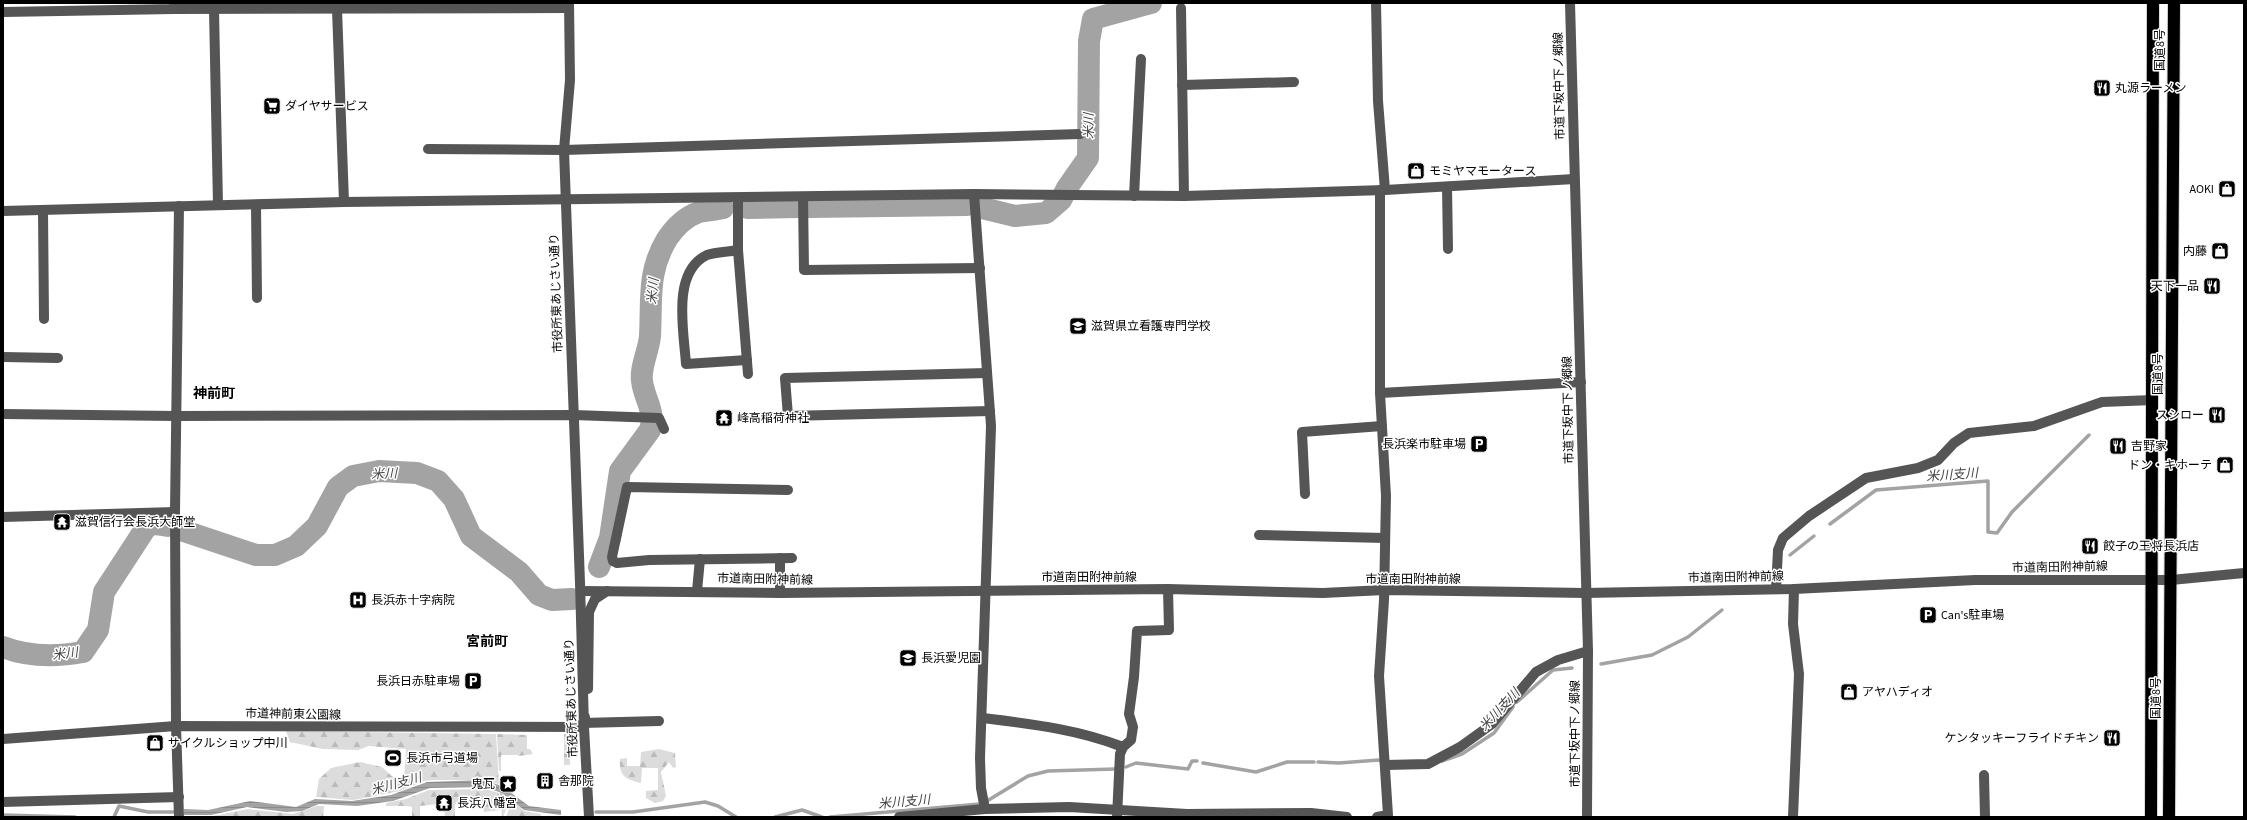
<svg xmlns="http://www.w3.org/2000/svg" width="2247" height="820" font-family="'Source Sans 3','Noto Sans JP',sans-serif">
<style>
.forest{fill:url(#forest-firs)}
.water{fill:url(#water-rules)}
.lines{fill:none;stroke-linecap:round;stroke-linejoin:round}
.stream{stroke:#a3a3a3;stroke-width:3.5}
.river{stroke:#a3a3a3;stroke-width:22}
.highway-casing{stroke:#dbdbdb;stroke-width:14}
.minor{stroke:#555;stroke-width:10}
.highway{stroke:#000;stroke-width:12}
.labels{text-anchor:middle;stroke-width:3;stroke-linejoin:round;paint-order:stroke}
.street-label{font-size:12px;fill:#000;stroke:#fff}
.poi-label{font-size:12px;fill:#000;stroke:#fff;text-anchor:start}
.water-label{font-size:13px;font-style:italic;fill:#444;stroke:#fff}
.quarter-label{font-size:14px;font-weight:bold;fill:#000;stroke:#fff}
</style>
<defs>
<pattern id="forest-firs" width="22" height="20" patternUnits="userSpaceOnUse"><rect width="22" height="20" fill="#dcdcdc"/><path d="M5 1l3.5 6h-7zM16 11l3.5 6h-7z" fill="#bbb"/></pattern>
<pattern id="water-rules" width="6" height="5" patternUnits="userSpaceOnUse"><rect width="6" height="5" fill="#a3a3a3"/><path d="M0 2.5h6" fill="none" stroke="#8b8b8b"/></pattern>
</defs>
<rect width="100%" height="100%" fill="#fff"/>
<g class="forest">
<polygon points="286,731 496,734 499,784 483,780 433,780 424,781 400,791 353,800 316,797 319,779 331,768 360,762 382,767 395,779 404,779 406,749 369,746 358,750 323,749 290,742"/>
<polygon points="497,734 527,735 527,749 530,749 533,754 519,756 518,755 501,755 501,771 499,771"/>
<polygon points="564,734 570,734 573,740 577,740 578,756 570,757 570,765 564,765"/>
<path d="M659,749L675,753L676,767L673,768L669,762L661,772L666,796L663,801L655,803L646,798V791L658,790V768H642L641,783C625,779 619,776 620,759L627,758V766H640L641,752Z"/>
<polygon points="485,789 499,793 500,810 484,812 483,802 455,804 455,817 445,817 444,807 440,807 438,804 420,806 420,817 412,817 412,807 408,806 386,806 386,803 406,799 429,790"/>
<polygon points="500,792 510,799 503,817 502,817"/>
<polygon points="512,801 524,811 541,814 541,817 506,817"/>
<polygon points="317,806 324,806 323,817 209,817 248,809 293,814"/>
</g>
<polygon class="water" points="483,780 502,786 529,806 561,810 561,815 524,810 502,793 484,787 430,788 393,801 357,806 319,804 302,811 286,812 247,807 211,815 184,815 184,809 208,810 250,801 296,807 315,799 352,801 391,795 427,782"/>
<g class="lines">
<g class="stream">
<polyline points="1830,524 1876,490 1988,481 1988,532 1997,533 2012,512 2089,435"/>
<polyline points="1790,555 1814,536"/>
<polyline points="1601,664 1652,655 1688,637 1722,610"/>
<polyline points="1517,702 1553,670 1572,668"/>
<polyline points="1442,761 1462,754 1494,733 1513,707"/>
<polyline points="1318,762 1339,763 1379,760 1382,762"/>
<polyline points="1203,763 1256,772 1287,762 1314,762"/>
<polyline points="1126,767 1136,763 1188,769 1192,761 1197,761"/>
<polyline points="987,801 1028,776 1048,771 1115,769"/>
<polyline points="596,812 633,812 705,802 718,806 736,817"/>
<polyline points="3,815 75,817"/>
<polyline points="114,817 119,806 148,812 174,812"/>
<polyline points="775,817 802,810 822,817"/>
<polyline points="830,817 980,804"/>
</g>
<g class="river">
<polyline points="808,207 967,205"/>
<polyline points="747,208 798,207"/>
<polyline points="982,208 1015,216 1046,213 1061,200 1067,188 1088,158 1089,41 1093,19 1151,3"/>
<polyline points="181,530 256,555 275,555 296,546 317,526 338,487 353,476 379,471 417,473 438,481 454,499 471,536 519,572 539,595 552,600 572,599"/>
<path d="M599,567L610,538L620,471L650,430C656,411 644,399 642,381C640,367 649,350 650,336C652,299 647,272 667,239C675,227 685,217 699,212C706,210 715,210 723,208"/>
<path d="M3,647C29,657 56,657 83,652L98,630L104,592L147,526L155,524L168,526"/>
</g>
<defs>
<g id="highway">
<polyline points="2151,817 2153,3"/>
<polyline points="2169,817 2174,3"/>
</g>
</defs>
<use href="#highway" class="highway-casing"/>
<g class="minor">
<polyline points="569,3 570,80 564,150 580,583 584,727 589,817"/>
<polyline points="1376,3 1378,101 1385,190"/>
<polyline points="1570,3 1588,651 1587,817"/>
<polyline points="1181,8 1184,196"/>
<polyline points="174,9 569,8"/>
<polyline points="337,9 344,202"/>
<polyline points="214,10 218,205"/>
<polyline points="3,12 174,9 174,3"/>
<polyline points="1182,85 1294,82"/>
<polyline points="428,149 564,150 1080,134"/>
<polyline points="1447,187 1448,249"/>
<polyline points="974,194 991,426 980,758 981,788 985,809"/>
<polyline points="1134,196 1141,59"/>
<polyline points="803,197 804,270 980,268"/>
<polyline points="738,198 738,250 748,374"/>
<polyline points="256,205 257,298"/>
<polyline points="179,206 175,512 176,726 179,817"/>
<polyline points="43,210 44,319"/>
<polyline points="3,211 344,202 974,194 1184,196 1385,190 1574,179"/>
<path d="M738,250C728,252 716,252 707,255C671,272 684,332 686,364L747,360"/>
<polyline points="3,357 58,358"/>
<polyline points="987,373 785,378 788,416 990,411"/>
<polyline points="1380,393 1581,382"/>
<polyline points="3,414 176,416 574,415 659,418 664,429"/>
<polyline points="788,490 627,487 612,557 613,561 617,563 649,560 792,558"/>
<polyline points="1305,494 1302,432 1382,426"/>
<polyline points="3,517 175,512"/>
<polyline points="1259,535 1385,538"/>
<polyline points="1776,589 1778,550 1783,538 1809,516 1866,478 1918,468 1938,460 1954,443 1969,433 2034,426 2102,402 2153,400"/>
<polyline points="581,591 780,593 1168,589 1323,593 1384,590 1585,593 1794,589 1975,580 2171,580 2244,573"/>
<polyline points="697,591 700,559"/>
<polyline points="780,593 780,558"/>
<polyline points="588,689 589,612 595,599 607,591"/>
<polyline points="585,717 583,723 659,721"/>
<path d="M982,718C1031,724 1077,729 1123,747"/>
<polyline points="3,739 176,726 584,727"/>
<polyline points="1386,765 1428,764 1460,747 1492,724 1536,672 1558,660 1588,651"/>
<polyline points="1984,775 1985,817"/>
<polyline points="3,802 179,797"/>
<polyline points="899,817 985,809 1069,807 1187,814 1311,813 1347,817"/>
<polyline points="1117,817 1120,754 1123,747 1131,740 1133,727 1129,714 1134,677 1137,631 1169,630 1168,589"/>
<polyline points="1377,817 1388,815 1379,676 1384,600 1386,496 1380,393 1380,190"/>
<polyline points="1793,817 1799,674 1793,624 1794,589"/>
</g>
<use href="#highway" class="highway"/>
</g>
<defs>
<symbol id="restaurant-square" viewBox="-11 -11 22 22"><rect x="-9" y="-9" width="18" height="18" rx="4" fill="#000" stroke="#fff"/><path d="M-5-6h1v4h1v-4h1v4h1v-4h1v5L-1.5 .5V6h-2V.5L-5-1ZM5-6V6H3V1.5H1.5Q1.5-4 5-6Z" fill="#fff"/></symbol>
<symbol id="supermarket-square" viewBox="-11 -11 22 22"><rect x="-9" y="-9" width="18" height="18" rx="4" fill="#000" stroke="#fff"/><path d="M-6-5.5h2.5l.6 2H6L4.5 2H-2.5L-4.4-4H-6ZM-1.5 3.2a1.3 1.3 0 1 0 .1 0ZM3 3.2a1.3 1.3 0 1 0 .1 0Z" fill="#fff"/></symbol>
<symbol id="shop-square" viewBox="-11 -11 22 22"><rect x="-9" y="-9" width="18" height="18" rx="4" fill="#000" stroke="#fff"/><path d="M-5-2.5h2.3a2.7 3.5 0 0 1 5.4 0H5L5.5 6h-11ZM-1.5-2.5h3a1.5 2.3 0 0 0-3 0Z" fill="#fff"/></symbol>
<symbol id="school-square" viewBox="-11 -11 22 22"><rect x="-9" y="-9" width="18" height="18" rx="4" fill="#000" stroke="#fff"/><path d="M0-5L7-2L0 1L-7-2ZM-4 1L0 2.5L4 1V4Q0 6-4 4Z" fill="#fff"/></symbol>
<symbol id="temple-square" viewBox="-11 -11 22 22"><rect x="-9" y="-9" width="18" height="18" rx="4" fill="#000" stroke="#fff"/><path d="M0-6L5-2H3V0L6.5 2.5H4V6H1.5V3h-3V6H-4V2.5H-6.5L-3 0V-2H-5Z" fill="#fff"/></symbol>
<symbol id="parking-square" viewBox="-11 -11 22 22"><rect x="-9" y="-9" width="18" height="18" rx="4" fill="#000" stroke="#fff"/><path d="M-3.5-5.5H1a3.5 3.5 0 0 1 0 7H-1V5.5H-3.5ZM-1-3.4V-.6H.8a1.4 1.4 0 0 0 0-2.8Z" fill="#fff"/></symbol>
<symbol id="hospital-square" viewBox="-11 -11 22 22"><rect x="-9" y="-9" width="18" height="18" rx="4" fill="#000" stroke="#fff"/><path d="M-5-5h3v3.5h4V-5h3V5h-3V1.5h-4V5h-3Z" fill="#fff"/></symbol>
<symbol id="stadium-square" viewBox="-11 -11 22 22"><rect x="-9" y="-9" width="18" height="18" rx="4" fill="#000" stroke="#fff"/><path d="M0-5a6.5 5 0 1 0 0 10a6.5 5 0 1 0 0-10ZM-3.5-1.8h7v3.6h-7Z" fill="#fff"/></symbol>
<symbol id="building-square" viewBox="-11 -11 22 22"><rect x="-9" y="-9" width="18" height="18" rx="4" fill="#000" stroke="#fff"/><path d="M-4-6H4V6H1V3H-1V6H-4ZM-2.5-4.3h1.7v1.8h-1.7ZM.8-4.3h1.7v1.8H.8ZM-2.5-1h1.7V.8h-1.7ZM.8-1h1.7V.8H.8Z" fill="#fff"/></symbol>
<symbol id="sight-square" viewBox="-11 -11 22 22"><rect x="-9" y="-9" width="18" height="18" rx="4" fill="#000" stroke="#fff"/><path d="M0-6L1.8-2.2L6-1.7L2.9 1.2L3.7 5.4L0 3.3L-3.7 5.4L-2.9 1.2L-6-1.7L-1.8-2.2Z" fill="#fff"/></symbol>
</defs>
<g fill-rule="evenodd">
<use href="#restaurant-square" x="2092" y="78" width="20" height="20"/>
<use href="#supermarket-square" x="262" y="96" width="20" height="20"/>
<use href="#shop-square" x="1406" y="161" width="20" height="20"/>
<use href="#shop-square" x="2217" y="179" width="20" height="20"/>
<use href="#shop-square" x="2210" y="241" width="20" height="20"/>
<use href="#restaurant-square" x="2202" y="276" width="20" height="20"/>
<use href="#school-square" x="1068" y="316" width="20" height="20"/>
<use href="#restaurant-square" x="2207" y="405" width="20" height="20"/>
<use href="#temple-square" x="714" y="408" width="20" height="20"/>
<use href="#parking-square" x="1469" y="434" width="20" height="20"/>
<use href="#restaurant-square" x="2108" y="436" width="20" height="20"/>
<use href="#shop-square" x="2215" y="455" width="20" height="20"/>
<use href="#temple-square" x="52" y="512" width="20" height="20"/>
<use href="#restaurant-square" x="2080" y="536" width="20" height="20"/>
<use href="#hospital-square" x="348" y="590" width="20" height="20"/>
<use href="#parking-square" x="1918" y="605" width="20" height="20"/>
<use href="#school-square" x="898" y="648" width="20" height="20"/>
<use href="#parking-square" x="463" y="671" width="20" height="20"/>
<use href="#shop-square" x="1839" y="682" width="20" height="20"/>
<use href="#restaurant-square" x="2102" y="728" width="20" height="20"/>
<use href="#shop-square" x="145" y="733" width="20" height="20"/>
<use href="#stadium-square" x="383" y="748" width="20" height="20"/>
<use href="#building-square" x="535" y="771" width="20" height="20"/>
<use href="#sight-square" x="498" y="774" width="20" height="20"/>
<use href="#temple-square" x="434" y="793" width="20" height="20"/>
</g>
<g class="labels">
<g class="street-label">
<text transform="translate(2160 50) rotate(-90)" y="4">国道8号</text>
<text transform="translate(1559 86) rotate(-91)" y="4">市道下坂中下ノ郷線</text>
<text transform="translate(556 293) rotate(-92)" y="4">市役所東あじさい通り</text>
<text transform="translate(2158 374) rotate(-90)" y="4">国道8号</text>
<text transform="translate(1568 410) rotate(-91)" y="4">市道下坂中下ノ郷線</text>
<text transform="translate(2060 567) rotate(-1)" y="4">市道南田附神前線</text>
<text x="1089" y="581">市道南田附神前線</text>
<text transform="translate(1736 577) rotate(-1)" y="4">市道南田附神前線</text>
<text transform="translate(765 579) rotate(1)" y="4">市道南田附神前線</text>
<text x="1413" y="583">市道南田附神前線</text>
<text transform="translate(571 698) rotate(-92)" y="4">市役所東あじさい通り</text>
<text transform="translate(2156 698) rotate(-90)" y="4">国道8号</text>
<text transform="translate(293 714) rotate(1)" y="4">市道神前東公園線</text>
<text transform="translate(1575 734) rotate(-90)" y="4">市道下坂中下ノ郷線</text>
</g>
<g class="poi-label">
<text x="2115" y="92">丸源ラーメン</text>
<text x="285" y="110">ダイヤサービス</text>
<text x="1429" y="175">モミヤマモータース</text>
<text x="2214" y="193" text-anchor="end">AOKI</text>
<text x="2207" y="255" text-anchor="end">内藤</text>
<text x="2199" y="290" text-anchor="end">天下一品</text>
<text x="1091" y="330">滋賀県立看護専門学校</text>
<text x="2204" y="419" text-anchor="end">スシロー</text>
<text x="737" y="422">峰高稲荷神社</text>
<text x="1466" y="448" text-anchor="end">長浜楽市駐車場</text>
<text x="2131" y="450">吉野家</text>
<text x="2212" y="469" text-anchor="end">ドン・キホーテ</text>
<text x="75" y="526">滋賀信行会長浜大師堂</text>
<text x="2103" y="550">餃子の王将長浜店</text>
<text x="371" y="604">長浜赤十字病院</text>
<text x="1941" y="619">Can's駐車場</text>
<text x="921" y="662">長浜愛児園</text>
<text x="460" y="685" text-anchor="end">長浜日赤駐車場</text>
<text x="1862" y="696">アヤハディオ</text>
<text x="2099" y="742" text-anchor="end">ケンタッキーフライドチキン</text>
<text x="168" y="747">サイクルショップ中川</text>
<text x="406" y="762">長浜市弓道場</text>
<text x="558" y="785">舎那院</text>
<text x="495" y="788" text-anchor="end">鬼瓦</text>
<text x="457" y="807">長浜八幡宮</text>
</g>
<g class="water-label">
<text transform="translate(1088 126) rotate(-90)" y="5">米川</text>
<text transform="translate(652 291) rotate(-85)" y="5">米川</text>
<text transform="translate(384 473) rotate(-2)" y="5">米川</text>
<text transform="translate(1952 474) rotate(-4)" y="5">米川支川</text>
<text transform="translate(65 653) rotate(-7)" y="5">米川</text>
<text transform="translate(1499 709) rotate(-47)" y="5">米川支川</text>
<text transform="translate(396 783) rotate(-15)" y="5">米川支川</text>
<text transform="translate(904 801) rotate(-5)" y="5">米川支川</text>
</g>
<g class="quarter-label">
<text x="214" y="398">神前町</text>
<text x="487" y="646">宮前町</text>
</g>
</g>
<rect width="2247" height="820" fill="none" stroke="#000000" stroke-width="8"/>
</svg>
